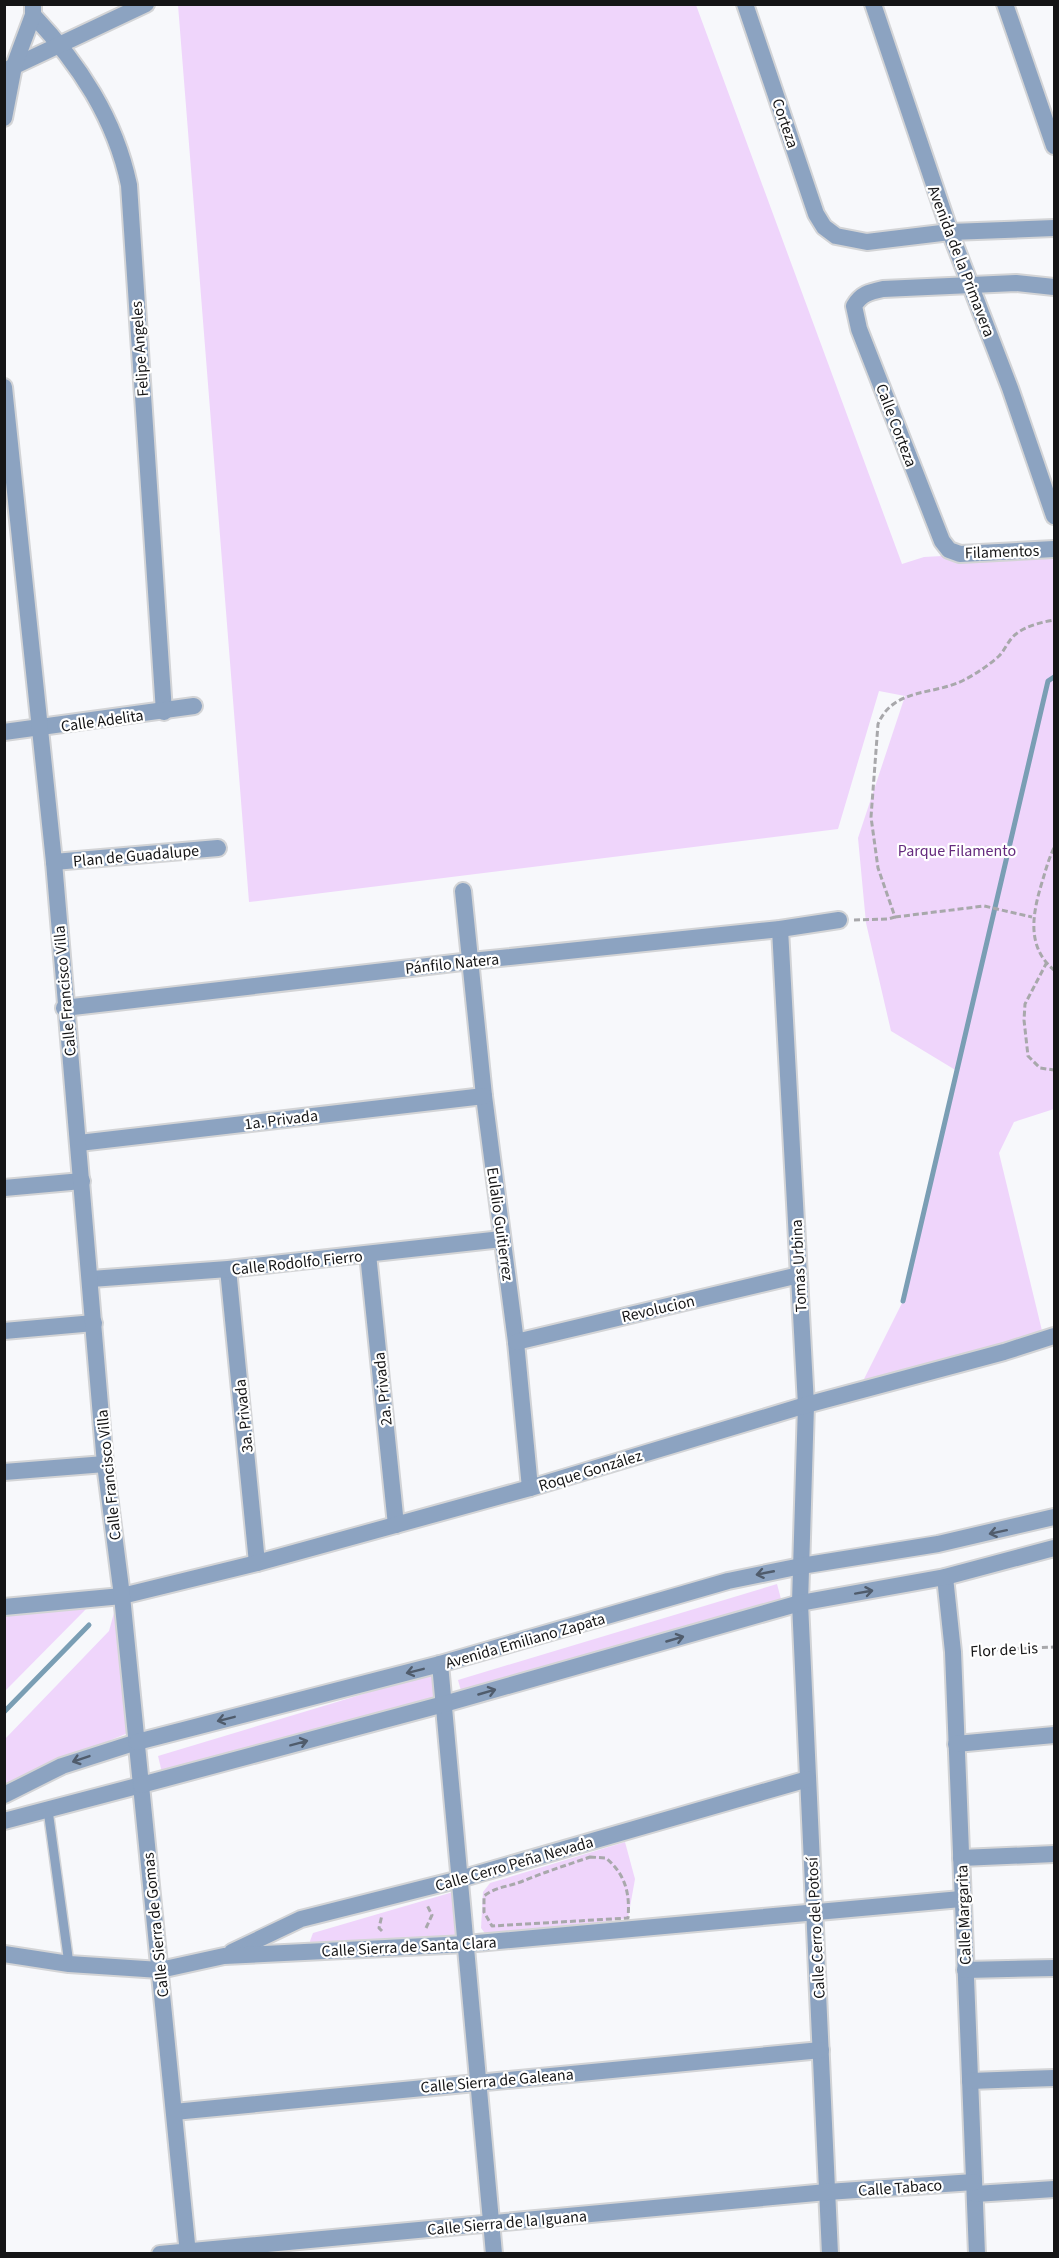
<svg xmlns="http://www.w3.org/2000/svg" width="1059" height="2258" font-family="'Source Sans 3',sans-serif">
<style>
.green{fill:#efd5fb}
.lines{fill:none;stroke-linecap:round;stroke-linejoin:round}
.stream{stroke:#7a9eb4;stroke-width:5}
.service-casing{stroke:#d3d4d6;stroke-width:12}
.minor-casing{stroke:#d3d4d6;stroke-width:20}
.tertiary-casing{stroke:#d3d4d6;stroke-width:20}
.path{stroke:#a8a8ab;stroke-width:3;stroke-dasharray:6 3;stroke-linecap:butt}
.service{stroke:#8ca3c1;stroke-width:9}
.minor{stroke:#8ca3c1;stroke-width:16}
.tertiary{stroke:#8ca3c1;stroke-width:16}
.oneway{stroke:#505c6c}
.labels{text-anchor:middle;stroke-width:4.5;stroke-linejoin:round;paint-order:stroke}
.street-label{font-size:16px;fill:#151516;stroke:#fff}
.park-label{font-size:16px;fill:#652b7e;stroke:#fff}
</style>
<rect width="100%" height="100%" fill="#f7f8fb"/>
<g class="green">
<polygon points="178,5 696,5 902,564 924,557 1050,550 1054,564 1054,1109 1014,1122 999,1153 1044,1339 858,1391 903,1301 957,1071 891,1031 866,923 858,838 905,696 879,691 838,829 249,902"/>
<polygon points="777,1584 785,1614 464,1702 458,1680"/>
<polygon points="117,1602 133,1731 37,1770 5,1787 5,1739 109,1631"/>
<polygon points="92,1603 5,1691 5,1608"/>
<polygon points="436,1672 441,1708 165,1785 158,1756"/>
<polygon points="625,1842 635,1879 628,1918 495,1940 490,1940 481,1928 483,1892 490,1883"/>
<polygon points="460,1890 461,1940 313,1951 310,1941 313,1933"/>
</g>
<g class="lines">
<g class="stream">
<polyline points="903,1301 1048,681 1054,677"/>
<polyline points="4,1712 89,1625"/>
</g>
<defs>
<polyline id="service" points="48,1810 69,1964"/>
<g id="minor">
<polyline points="745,4 816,214 824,227 836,236 867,242 950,232 1054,228"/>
<polyline points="1005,4 1054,146"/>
<path d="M33,15C79,64 115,118 129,185L164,712"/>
<polyline points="4,71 146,4"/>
<path d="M1054,287L1016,283L883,289C869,292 861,294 854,306L859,329L942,541L949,550L960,554L1054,549"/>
<polyline points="4,732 194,706"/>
<polyline points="54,862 218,848"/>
<polyline points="463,891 484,1096 516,1342 530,1488"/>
<polyline points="780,929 806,1405 800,1603 830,2254"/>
<polyline points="64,1008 471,961 780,929 839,920"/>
<polyline points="79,1143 484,1096"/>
<polyline points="4,1188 82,1181"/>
<polyline points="368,1254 396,1525"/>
<polyline points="228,1269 257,1563"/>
<polyline points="91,1279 228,1269 502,1239"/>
<polyline points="4,1331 94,1323"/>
<polyline points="516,1342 799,1275"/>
<polyline points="4,1472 105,1464"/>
<polyline points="945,1577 953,1652 977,2254"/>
<polyline points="4,1607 122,1596 257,1563 530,1488 806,1405 1004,1352 1054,1336"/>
<polyline points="440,1664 494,2254"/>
<polyline points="956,1744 1054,1735"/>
<polyline points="4,1795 62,1766 137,1742"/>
<polyline points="4,1821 141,1785"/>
<polyline points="961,1858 1054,1854"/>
<polyline points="232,1952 301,1919 460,1879 808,1779"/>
<polyline points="4,1954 69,1964 160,1970 224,1956 466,1944 961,1899"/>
<polyline points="965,1970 1054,1968"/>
<polyline points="970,2081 1054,2078"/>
<polyline points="174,2112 821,2050"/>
<polyline points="975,2194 1054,2189"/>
<polyline points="160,2254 827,2192 974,2182"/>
</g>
<g id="tertiary">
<polyline points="873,4 950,232 1010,388 1054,516"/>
<polyline points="4,118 14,66 33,15 33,4"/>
<polyline points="4,387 54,862 105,1464 122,1596 188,2254"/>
<polyline points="137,1742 440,1664 728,1581 801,1566 938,1544 1054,1517"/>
<polyline points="141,1785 444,1704 800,1603 945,1577 1054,1548"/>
</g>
</defs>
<use href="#service" class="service-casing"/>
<use href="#minor" class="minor-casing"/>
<use href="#tertiary" class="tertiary-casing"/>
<g class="path">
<path d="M1054,848C1049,858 1046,869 1043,879C1033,911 1025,946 1054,970"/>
<polyline points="895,917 984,906 1032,917"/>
<path d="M854,920L888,919L895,917L878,868L871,817L878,724C894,687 933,696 964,680C976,674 989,665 999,656C1005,650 1009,639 1016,634C1026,626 1042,622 1054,620"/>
<polyline points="1047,962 1025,1004 1024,1020 1028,1056 1040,1068 1054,1070"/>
<polyline points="970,1651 1054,1647"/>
<path d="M590,1857L606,1858C626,1875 630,1894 628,1918L492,1926L484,1912V1896C497,1886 509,1887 523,1881C545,1872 567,1865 590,1857Z"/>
<polyline points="426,1928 432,1915 427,1905"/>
<polyline points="382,1931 379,1928 382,1915"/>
</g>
<use href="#service" class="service"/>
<use href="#minor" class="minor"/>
<use href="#tertiary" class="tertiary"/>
</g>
<defs><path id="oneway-shaft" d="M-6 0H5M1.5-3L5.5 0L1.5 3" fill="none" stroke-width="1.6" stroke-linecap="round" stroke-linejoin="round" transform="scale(1.5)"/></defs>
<g class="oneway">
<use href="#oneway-shaft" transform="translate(998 1532) rotate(168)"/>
<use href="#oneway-shaft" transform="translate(765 1573) rotate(169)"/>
<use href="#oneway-shaft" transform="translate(864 1592) rotate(-10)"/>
<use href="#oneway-shaft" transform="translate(675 1639) rotate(-16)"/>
<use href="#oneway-shaft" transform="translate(415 1671) rotate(166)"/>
<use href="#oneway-shaft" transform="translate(487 1692) rotate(-16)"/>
<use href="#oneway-shaft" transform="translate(226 1719) rotate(166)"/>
<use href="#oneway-shaft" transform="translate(299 1743) rotate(-15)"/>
<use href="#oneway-shaft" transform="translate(81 1759) rotate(161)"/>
</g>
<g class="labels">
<g class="street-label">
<text transform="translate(786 123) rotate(71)" y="6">Corteza</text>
<text transform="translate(962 261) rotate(69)" y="6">Avenida de la Primavera</text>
<text transform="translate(139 349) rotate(-94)" y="6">Felipe Angeles</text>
<text transform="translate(897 425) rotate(69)" y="6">Calle Corteza</text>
<text transform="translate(1002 551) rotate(-2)" y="6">Filamentos</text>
<text transform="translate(102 720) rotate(-8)" y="6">Calle Adelita</text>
<text transform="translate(136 855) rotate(-5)" y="6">Plan de Guadalupe</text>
<text transform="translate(452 963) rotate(-6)" y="6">Pánfilo Natera</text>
<text transform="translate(64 991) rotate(-95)" y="6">Calle Francisco Villa</text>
<text transform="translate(281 1119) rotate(-7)" y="6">1a. Privada</text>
<text transform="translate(501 1224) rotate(82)" y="6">Eulalio Guitierrez</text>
<text transform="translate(297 1262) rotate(-6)" y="6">Calle Rodolfo Fierro</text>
<text transform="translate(798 1266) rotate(-93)" y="6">Tomas Urbina</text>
<text transform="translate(658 1308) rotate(-13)" y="6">Revolucion</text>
<text transform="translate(382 1389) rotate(-96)" y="6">2a. Privada</text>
<text transform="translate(243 1416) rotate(-96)" y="6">3a. Privada</text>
<text transform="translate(590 1470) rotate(-17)" y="6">Roque González</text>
<text transform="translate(108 1475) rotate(-96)" y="6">Calle Francisco Villa</text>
<text transform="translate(525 1640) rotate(-16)" y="6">Avenida Emiliano Zapata</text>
<text transform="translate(1004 1649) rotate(-3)" y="6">Flor de Lis</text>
<text transform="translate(514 1863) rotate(-16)" y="6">Calle Cerro Peña Nevada</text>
<text transform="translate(963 1915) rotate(-92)" y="6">Calle Margarita</text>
<text transform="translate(155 1925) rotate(-96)" y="6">Calle Sierra de Gomas</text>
<text transform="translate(815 1928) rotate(-93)" y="6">Calle Cerro del Potosí</text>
<text transform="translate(409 1946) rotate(-3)" y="6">Calle Sierra de Santa Clara</text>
<text transform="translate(497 2080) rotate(-5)" y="6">Calle Sierra de Galeana</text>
<text transform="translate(900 2187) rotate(-4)" y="6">Calle Tabaco</text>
<text transform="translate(507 2222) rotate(-5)" y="6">Calle Sierra de la Iguana</text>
</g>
<g class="park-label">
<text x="957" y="856">Parque Filamento</text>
</g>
</g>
<rect width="1059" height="2258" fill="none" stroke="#151516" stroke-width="12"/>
</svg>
